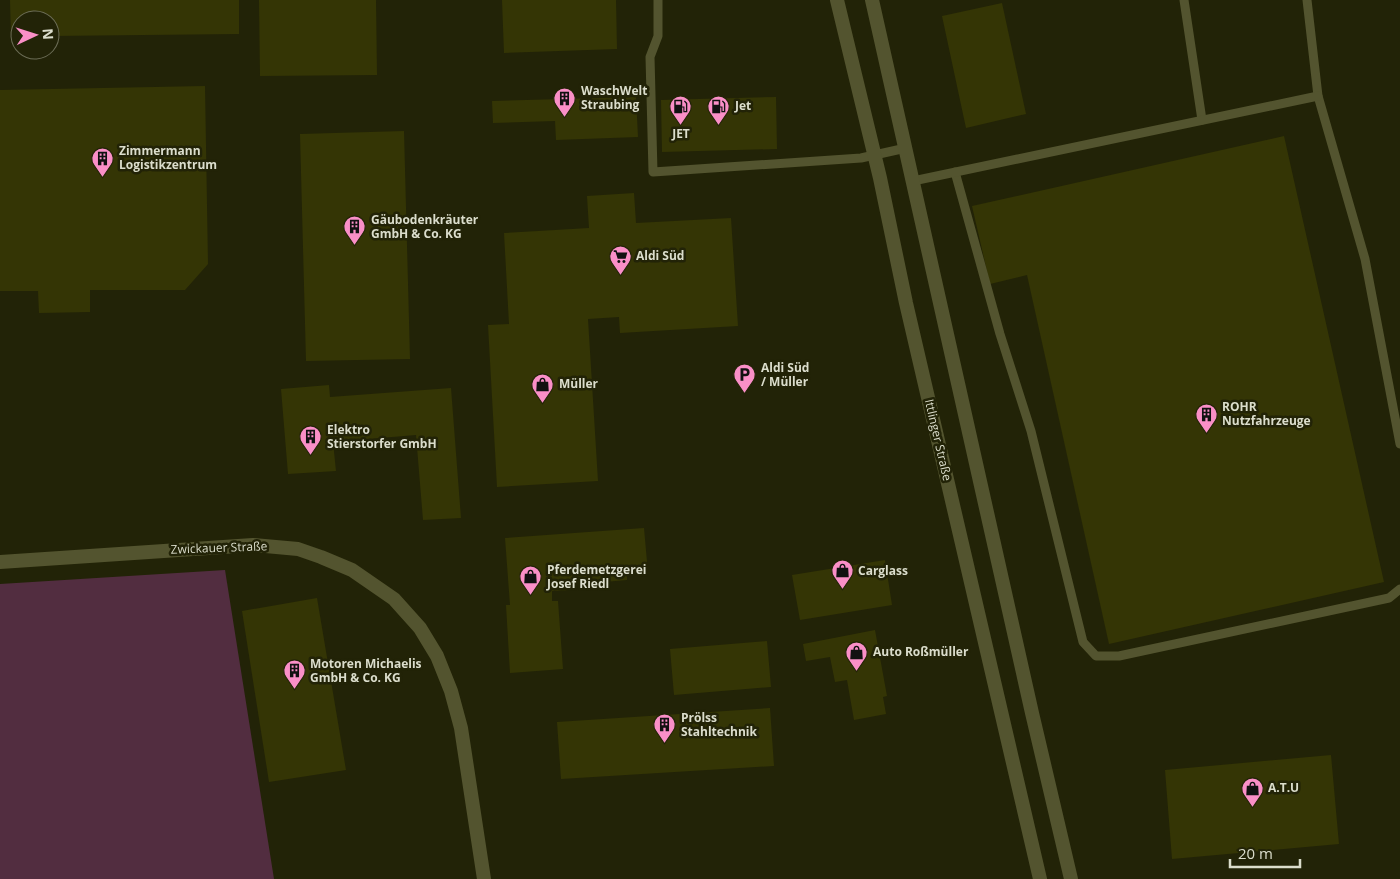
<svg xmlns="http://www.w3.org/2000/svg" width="1400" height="879" font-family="'Open Sans',sans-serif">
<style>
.green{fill:#522d40}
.building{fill:#343505}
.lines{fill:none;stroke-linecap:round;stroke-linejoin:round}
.service{stroke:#53542f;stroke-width:9}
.minor{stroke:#53542f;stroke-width:14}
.tertiary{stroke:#53542f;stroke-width:14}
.labels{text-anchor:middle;stroke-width:5;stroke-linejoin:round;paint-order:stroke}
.poi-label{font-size:12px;font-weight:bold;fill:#dbddcc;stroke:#222307;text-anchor:start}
.street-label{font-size:12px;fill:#dbddcc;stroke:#222307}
</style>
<rect width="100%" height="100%" fill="#222307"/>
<polygon class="green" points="225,570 274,879 0,879 0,584"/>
<g class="building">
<polygon points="10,0 239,0 239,34 50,36 50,20 20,20 20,36 11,36"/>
<polygon points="259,0 376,0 377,75 260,76"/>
<polygon points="502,0 616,0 617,49 504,53"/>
<polygon points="1002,3 1026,114 966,128 942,16"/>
<polygon points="205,86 208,264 185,290 90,290 90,312 39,313 38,291 0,291 0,90"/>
<polygon points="636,97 638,137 556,140 555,121 493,123 492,101"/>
<polygon points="776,97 777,149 662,152 661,100"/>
<polygon points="404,131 410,359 306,361 300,134"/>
<polygon points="1284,136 1384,582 1109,644 1027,275 990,284 972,206"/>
<polygon points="634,193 636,223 731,218 738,326 620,333 619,317 588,319 598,481 497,487 488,325 509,324 504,233 589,228 587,196"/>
<polygon points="329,385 330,397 451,388 461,518 423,520 416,435 333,442 336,471 288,474 281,389"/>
<polygon points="644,528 648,573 627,575 627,580 569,585 570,590 552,591 552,601 558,601 563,669 510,673 506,605 510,605 505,538"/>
<polygon points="885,560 892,605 800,620 792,575"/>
<polygon points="317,598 346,770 269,782 242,611"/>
<polygon points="875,630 887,696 883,697 886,714 854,720 847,680 835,682 830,657 806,661 803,644"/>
<polygon points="767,641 771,687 674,695 670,649"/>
<polygon points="770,708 774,766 561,779 557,722"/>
<polygon points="1331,755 1339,844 1172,859 1165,770"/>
</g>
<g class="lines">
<g class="service">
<polyline points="658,0 658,36 650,57 653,172 861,158 906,148"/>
<polyline points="1184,0 1202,120"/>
<polyline points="1307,0 1318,96 1365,259 1400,444"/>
<polyline points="955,172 1000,334 1031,431 1083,642 1096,656 1119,656 1389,598 1400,589"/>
<polyline points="913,181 1318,96"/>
</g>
<polyline class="minor" points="0,562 253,545 298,549 321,557 352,570 394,599 420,628 437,656 451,691 461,728 484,879"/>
<g class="tertiary">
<polyline points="837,0 880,178 906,303 1040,879"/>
<polyline points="872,0 1032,713 1071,879"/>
</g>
</g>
<defs>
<symbol id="building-pin" viewBox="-11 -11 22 30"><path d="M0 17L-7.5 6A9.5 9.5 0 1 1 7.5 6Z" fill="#fa8fc7" stroke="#222307"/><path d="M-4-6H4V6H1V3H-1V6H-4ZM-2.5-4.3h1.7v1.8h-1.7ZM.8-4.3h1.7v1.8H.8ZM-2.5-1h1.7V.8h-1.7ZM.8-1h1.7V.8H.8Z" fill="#111"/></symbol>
<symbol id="fuel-pin" viewBox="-11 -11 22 30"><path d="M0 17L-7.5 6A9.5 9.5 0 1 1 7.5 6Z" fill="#fa8fc7" stroke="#222307"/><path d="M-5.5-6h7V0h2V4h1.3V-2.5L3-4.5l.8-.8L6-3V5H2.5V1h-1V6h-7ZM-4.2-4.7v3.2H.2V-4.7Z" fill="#111"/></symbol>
<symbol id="supermarket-pin" viewBox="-11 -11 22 30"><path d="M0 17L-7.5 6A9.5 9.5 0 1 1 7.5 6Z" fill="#fa8fc7" stroke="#222307"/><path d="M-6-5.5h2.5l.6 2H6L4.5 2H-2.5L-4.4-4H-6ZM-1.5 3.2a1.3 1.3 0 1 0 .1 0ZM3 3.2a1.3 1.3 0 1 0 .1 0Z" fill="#111"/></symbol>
<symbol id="parking-pin" viewBox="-11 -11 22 30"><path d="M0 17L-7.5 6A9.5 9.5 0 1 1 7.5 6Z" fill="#fa8fc7" stroke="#222307"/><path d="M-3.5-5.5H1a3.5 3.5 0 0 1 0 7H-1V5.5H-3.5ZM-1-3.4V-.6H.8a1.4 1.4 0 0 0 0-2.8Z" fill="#111"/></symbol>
<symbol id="shop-pin" viewBox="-11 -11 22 30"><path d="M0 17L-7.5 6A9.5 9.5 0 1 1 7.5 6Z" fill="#fa8fc7" stroke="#222307"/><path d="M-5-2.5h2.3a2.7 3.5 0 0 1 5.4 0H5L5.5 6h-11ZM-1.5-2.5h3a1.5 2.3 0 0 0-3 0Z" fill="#111"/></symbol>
</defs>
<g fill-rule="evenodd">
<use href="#building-pin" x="552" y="86" width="25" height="34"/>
<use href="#fuel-pin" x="706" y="94" width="25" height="34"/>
<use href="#fuel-pin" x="668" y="94" width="25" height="34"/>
<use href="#building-pin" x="90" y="146" width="25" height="34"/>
<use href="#building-pin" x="342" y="214" width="25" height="34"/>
<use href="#supermarket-pin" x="608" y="244" width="25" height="34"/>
<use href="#parking-pin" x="732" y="362" width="25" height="34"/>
<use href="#shop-pin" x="530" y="372" width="25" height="34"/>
<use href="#building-pin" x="1194" y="402" width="25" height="34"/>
<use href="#building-pin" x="298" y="424" width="25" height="34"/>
<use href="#shop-pin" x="830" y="558" width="25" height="34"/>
<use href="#shop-pin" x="518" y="564" width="25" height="34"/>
<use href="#shop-pin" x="844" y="640" width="25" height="34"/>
<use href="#building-pin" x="282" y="658" width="25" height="34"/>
<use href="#building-pin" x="652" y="712" width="25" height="34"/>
<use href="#shop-pin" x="1240" y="776" width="25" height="34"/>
</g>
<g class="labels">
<g class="poi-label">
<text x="581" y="95">WaschWelt<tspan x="581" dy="14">Straubing</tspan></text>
<text x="735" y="110">Jet</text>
<text x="681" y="138" text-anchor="middle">JET</text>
<text x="119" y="155">Zimmermann<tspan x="119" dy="14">Logistikzentrum</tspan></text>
<text x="371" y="224">Gäubodenkräuter<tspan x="371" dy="14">GmbH &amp; Co. KG</tspan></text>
<text x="636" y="260">Aldi Süd</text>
<text x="761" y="372">Aldi Süd<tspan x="761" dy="14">/ Müller</tspan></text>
<text x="559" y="388">Müller</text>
<text x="1222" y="411">ROHR<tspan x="1222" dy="14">Nutzfahrzeuge</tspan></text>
<text x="327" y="434">Elektro<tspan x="327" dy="14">Stierstorfer GmbH</tspan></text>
<text x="547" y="574">Pferdemetzgerei<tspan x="547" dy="14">Josef Riedl</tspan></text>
<text x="858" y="575">Carglass</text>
<text x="873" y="656">Auto Roßmüller</text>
<text x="310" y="668">Motoren Michaelis<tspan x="310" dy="14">GmbH &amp; Co. KG</tspan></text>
<text x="681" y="722">Prölss<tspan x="681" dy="14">Stahltechnik</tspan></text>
<text x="1268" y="792">A.T.U</text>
</g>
<g class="street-label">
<text transform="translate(938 440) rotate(77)" y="4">Ittlinger Straße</text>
<text transform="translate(219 548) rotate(-2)" y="4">Zwickauer Straße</text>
</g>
</g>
<g transform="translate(35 35) rotate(86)"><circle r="24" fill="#222307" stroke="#6c6d56"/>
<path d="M0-4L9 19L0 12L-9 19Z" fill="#fa8fc7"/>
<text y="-8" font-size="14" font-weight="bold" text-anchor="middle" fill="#dbddcc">N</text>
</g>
<path d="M1230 859v8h70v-8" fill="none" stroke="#dbddcc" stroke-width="2.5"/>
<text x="1238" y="859" font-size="15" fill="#dbddcc" stroke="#222307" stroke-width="4" paint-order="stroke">20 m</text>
</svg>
